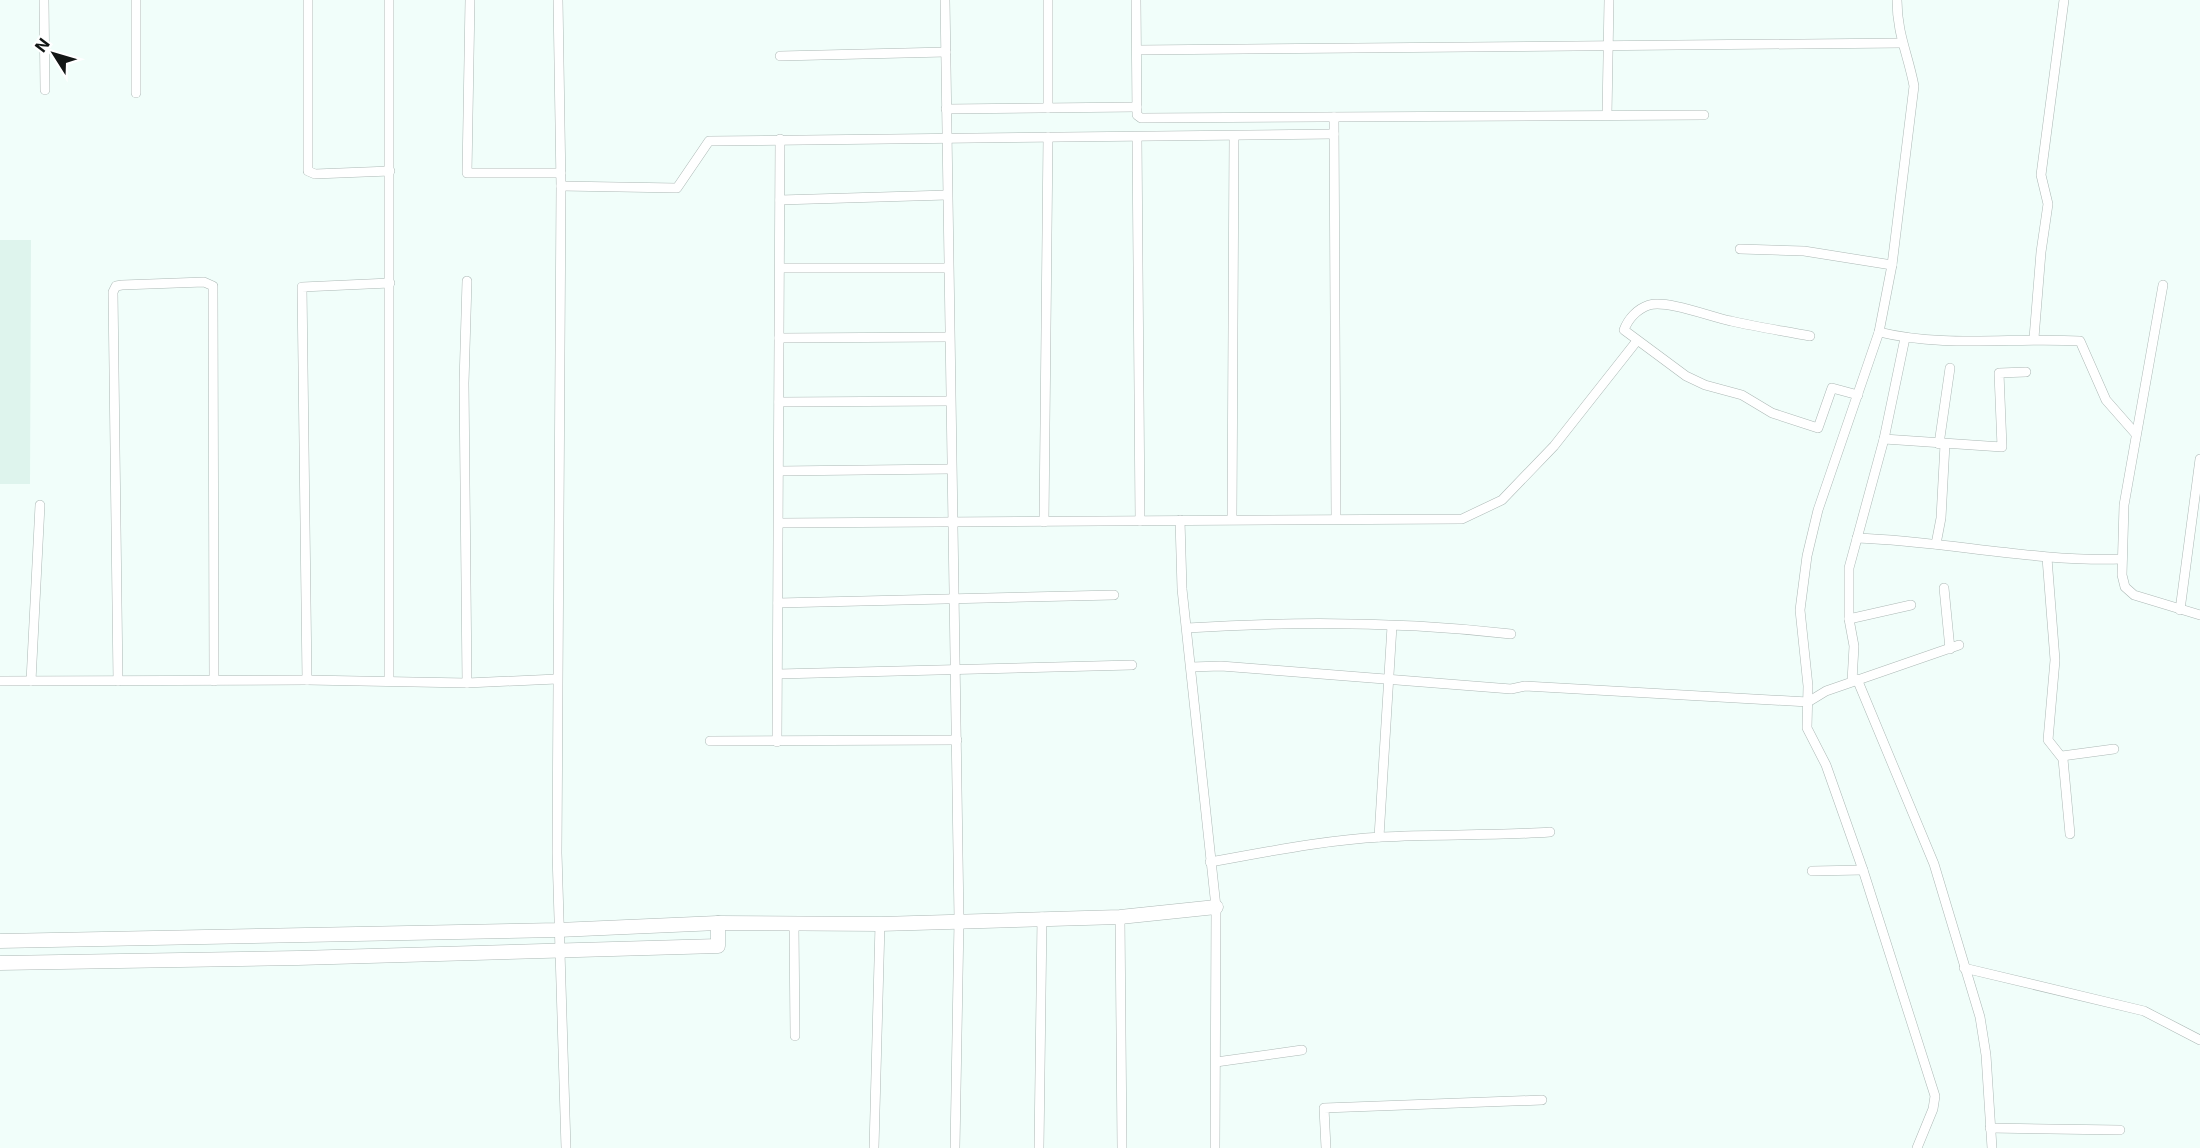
<svg xmlns="http://www.w3.org/2000/svg" width="2200" height="1148" font-family="Inter,sans-serif">
<style>
.built{fill:#def4ed}
.lines{fill:none;stroke-linecap:round;stroke-linejoin:round}
.street-casing{stroke:#acb8b5;stroke-width:10}
.secondary-casing{stroke:#acb8b5;stroke-width:15}
.street{stroke:#fff;stroke-width:9}
.secondary{stroke:#fff;stroke-width:14}
</style>
<rect width="100%" height="100%" fill="#f1fefa"/>
<polygon class="built" points="0,240 31,240 30,484 0,484"/>
<g class="lines">
<defs>
<g id="street">
<polyline points="44,0 45,90"/>
<polyline points="308,0 308,171 315,174 390,171"/>
<polyline points="389,0 389,681"/>
<polyline points="470,0 467,173 561,173"/>
<polyline points="558,0 561,186 557,853 566,1148"/>
<polyline points="945,0 959,920 955,1148"/>
<polyline points="1048,0 1048,108"/>
<polyline points="1136,0 1137,115 1141,118 1704,115"/>
<path d="M1897,0C1897,34 1908,54 1914,86L1892,265L1879,332L1818,510L1807,556L1800,610L1808,686L1807,728L1826,765L1863,870L1935,1096L1933,1109L1917,1148"/>
<polyline points="1137,50 1902,43"/>
<polyline points="780,56 946,52"/>
<polyline points="136,93 136,0"/>
<polyline points="946,109 1137,107"/>
<polyline points="1607,115 1609,0"/>
<polyline points="1334,117 1336,518"/>
<polyline points="1137,137 1140,521"/>
<polyline points="561,186 677,188 709,141 1334,134"/>
<polyline points="780,200 947,195"/>
<polyline points="1740,249 1804,251 1892,265"/>
<polyline points="780,268 947,268"/>
<polyline points="467,281 464,383 467,683"/>
<polyline points="2163,285 2124,505 2122,575 2125,587 2134,595 2200,615"/>
<path d="M1879,332C1944,348 2014,337 2080,341L2106,400L2135,433"/>
<path d="M1810,336C1784,331 1757,327 1731,321C1711,317 1668,300 1649,305C1637,309 1628,319 1624,330L1686,376L1705,385L1742,395L1772,413L1818,428L1832,388L1858,395"/>
<polyline points="779,338 948,337"/>
<polyline points="2034,338 2041,252 2048,204 2041,175 2064,0"/>
<polyline points="779,402 950,401"/>
<polyline points="1884,439 2002,447 1999,373 2026,372"/>
<polyline points="1939,444 1950,368"/>
<polyline points="779,471 951,469"/>
<polyline points="1232,518 1234,136"/>
<polyline points="1180,520 1182,589 1216,907 1215,1148"/>
<polyline points="1044,522 1048,137"/>
<polyline points="779,523 1462,519 1502,500 1554,446 1636,342"/>
<path d="M1857,538C1946,541 2033,562 2122,559"/>
<polyline points="1936,544 1941,518 1945,444"/>
<polyline points="2047,558 2055,660 2048,740 2063,759 2070,834"/>
<polyline points="1944,588 1950,649"/>
<polyline points="778,603 1114,595"/>
<polyline points="2180,610 2200,459"/>
<polyline points="1849,619 1911,605"/>
<path d="M1187,628C1294,621 1404,622 1511,634"/>
<polyline points="1191,667 1221,666 1511,689 1525,686 1808,702 1826,691 1959,645"/>
<polyline points="778,674 1132,665"/>
<polyline points="1857,679 1934,864 1980,1017 1986,1055 1992,1148"/>
<polyline points="307,680 302,287 390,283"/>
<polyline points="0,681 307,680 467,683 557,679"/>
<polyline points="31,681 40,505"/>
<polyline points="118,681 113,292 116,286 122,285 204,282 213,286 214,681"/>
<polyline points="1852,681 1854,646 1849,619 1849,568 1884,439 1905,338"/>
<polyline points="710,741 957,740"/>
<polyline points="777,742 780,139"/>
<polyline points="2062,756 2114,749"/>
<polyline points="1379,837 1392,626"/>
<path d="M1210,862C1267,852 1324,840 1382,837C1438,834 1494,836 1550,832"/>
<polyline points="1812,871 1863,870"/>
<polyline points="1120,917 1122,1148"/>
<polyline points="794,924 795,1036"/>
<polyline points="1964,968 2144,1011 2200,1040"/>
<polyline points="1216,1062 1302,1050"/>
<polyline points="1990,1128 2120,1130"/>
<polyline points="874,1148 880,924"/>
<polyline points="1039,1148 1042,917"/>
<polyline points="1326,1148 1324,1108 1542,1100"/>
</g>
<g id="secondary">
<polyline points="0,941 558,930 718,923 880,924 1120,917 1216,907"/>
<polyline points="0,963 298,958 718,946 718,923"/>
</g>
</defs>
<use href="#street" class="street-casing"/>
<use href="#secondary" class="secondary-casing"/>
<use href="#street" class="street"/>
<use href="#secondary" class="secondary"/>
</g>
<g transform="translate(54 54) rotate(307)" stroke="#ffffff" stroke-width="4.5" paint-order="stroke">
<path d="M0-4.5L10 22L0 15L-10 22Z" fill="#121615"/>
<text y="-9" font-size="16" font-weight="bold" text-anchor="middle" fill="#121615">N</text>
</g>
</svg>
